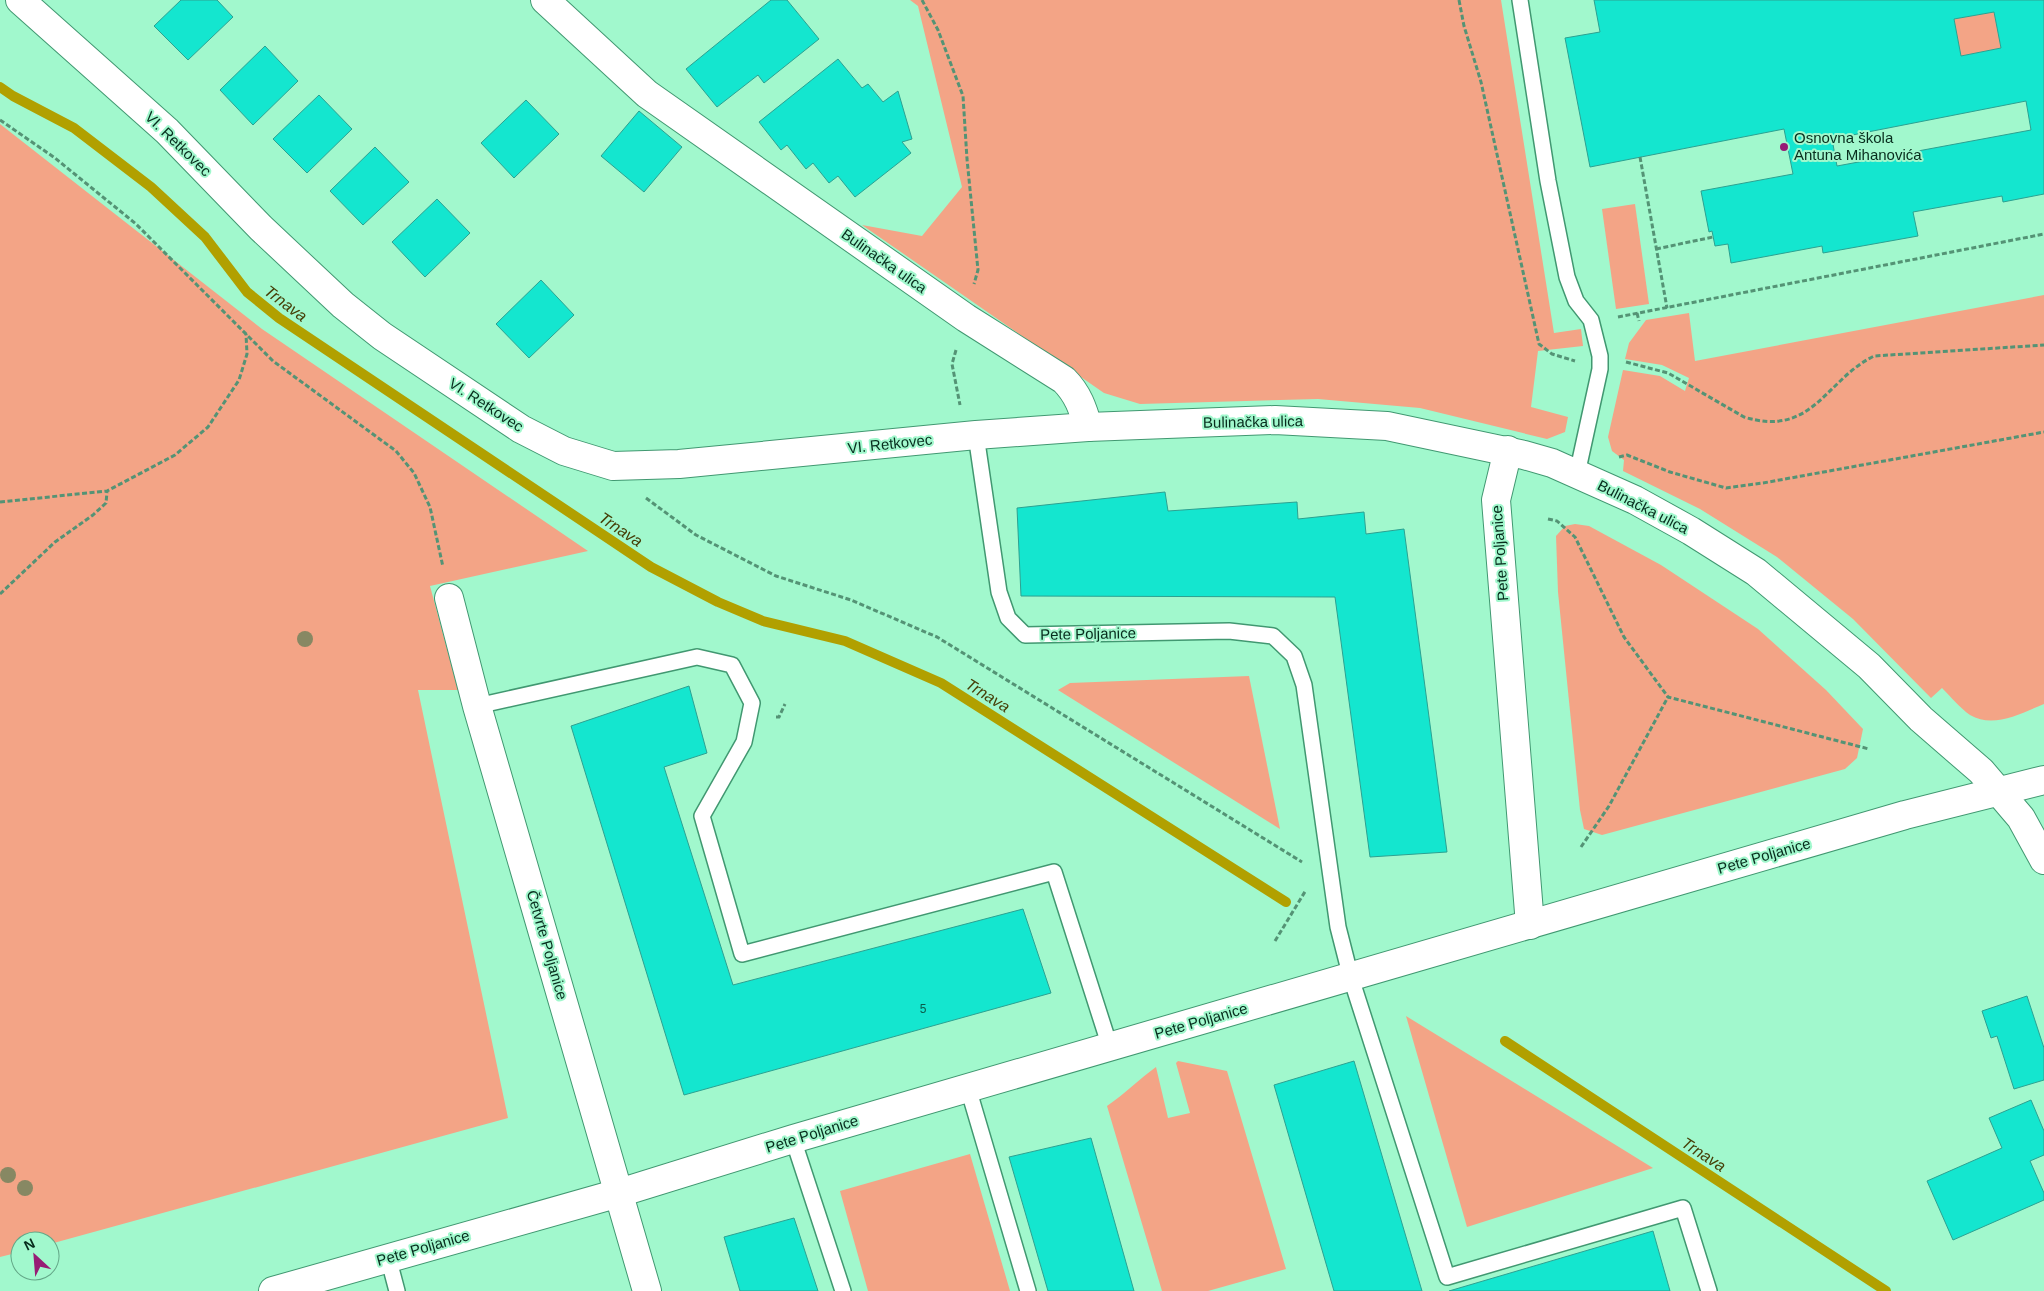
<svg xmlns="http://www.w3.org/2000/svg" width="2044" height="1291" font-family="Helvetica,sans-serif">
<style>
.green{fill:#f3a486}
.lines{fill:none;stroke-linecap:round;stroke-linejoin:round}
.stream{stroke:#b1a000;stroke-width:10}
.building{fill:#14e6cf;stroke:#2ca191;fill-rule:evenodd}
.lane-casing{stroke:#419871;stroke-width:18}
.street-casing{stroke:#419871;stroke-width:30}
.path{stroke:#549375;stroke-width:3;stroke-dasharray:5 2.5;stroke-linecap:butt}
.lane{stroke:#fff;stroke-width:15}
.street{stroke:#fff;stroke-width:28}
.tree{fill:#878863}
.poi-dot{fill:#971c75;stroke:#a1f8cd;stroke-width:2}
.labels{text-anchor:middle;stroke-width:4;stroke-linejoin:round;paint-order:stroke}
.number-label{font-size:12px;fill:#0a5b4a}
.poi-label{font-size:15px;fill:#072d1d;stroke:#a1f8cd;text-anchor:start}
.street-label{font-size:15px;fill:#072d1d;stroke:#a1f8cd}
.water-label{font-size:16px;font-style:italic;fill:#463f08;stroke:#a1f8cd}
</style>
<rect width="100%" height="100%" fill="#a1f8cd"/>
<g class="green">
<polygon points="910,0 1501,0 1554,333 1581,329 1583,346 1538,351 1531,407 1568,417 1565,432 1547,439 1420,408 1318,399 1140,404 1104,393 862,225 922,236 962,187 918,6"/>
<polygon points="1994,12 2001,48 1961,56 1954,19"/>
<polygon points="0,124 262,329 588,551 430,586 458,690 418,690 508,1118 50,1244 50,1241 20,1241 20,1252 0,1257"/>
<polygon points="1635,204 1649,304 1616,309 1602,209"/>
<path d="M2044,295V704C2021,713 1994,729 1970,715C1960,708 1951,697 1942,688L1931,698L1853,619L1777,557L1700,509L1623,471L1624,460L1612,451L1608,437L1623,370L1660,376L1685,391L1689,378L1662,365L1625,359L1629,343L1646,320L1689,313L1695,361Z"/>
<polygon points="1575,524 1589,526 1661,565 1758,629 1826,690 1863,729 1857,758 1845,769 1602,835 1584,829 1580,810 1558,592 1556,536 1565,526"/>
<polygon points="1249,676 1280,829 1058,690 1070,683"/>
<polygon points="1406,1016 1653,1168 1467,1227"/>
<path d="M1178,1061L1227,1071L1286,1269L1208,1291H1162L1107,1106C1125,1094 1139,1079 1156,1067L1168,1118L1190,1113L1176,1063Z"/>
<polygon points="970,1154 1010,1291 868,1291 840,1191"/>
</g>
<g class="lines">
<g class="stream">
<polyline points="0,87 13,96 74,128 151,187 205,237 247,292 279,318 651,567 718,602 763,621 845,641 941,683 1286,902"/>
<polyline points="1505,1041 1886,1291"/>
</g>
</g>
<g class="building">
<polygon points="181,0 217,0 233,17 188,60 154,26"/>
<polygon points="771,0 787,0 819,39 764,83 758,75 717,107 686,69"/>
<path d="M1594,0H2044V194L2003,202L2002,196L1913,212L1918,236L1823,253L1822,246L1731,263L1728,244L1715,246L1712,231L1709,232L1701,191L1793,174L1784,129L1590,167L1565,38L1600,32ZM1994,12L2001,48L1961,56L1954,19ZM2026,101L2031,130L1837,166L1832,139Z"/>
<polygon points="265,46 298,81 253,125 220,90"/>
<polygon points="838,59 862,88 868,84 883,102 898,91 912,139 902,142 911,153 855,197 838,176 829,183 813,163 806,169 787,145 781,150 759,122"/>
<polygon points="319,95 352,129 307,173 273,139"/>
<polygon points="526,100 559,134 514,178 481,143"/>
<polygon points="639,111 682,147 644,192 601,156"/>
<polygon points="375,147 409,182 363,225 330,191"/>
<polygon points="437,199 470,233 425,277 392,242"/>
<polygon points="541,280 574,315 529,358 496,324"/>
<polygon points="1165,492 1168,511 1297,502 1298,519 1364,512 1366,534 1404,529 1447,852 1370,857 1335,597 1021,596 1017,508"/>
<polygon points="689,686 707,753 664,767 733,985 1023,909 1051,993 684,1095 571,726"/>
<polygon points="2027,996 2044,1048 2044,1080 2014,1089 1997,1036 1991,1038 1982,1011"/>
<polygon points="1354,1061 1422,1291 1334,1291 1274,1085"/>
<polygon points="2031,1100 2044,1131 2044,1155 2030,1161 2044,1193 2044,1200 1953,1240 1927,1181 2002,1148 1989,1118"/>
<polygon points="1091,1138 1134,1291 1048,1291 1009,1157"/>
<polygon points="794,1218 818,1291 740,1291 724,1237"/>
<polygon points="1653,1231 1670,1291 1449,1291"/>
</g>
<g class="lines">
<defs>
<g id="lane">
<polyline points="1520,0 1548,181 1567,277 1576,301 1591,320 1600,356 1600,369 1577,474"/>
<polyline points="976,435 999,592 1008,618 1025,635 1229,631 1273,636 1294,656 1304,685 1338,927 1351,978 1447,1277 1683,1208 1709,1291"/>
<polyline points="477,706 697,657 732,665 752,703 744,742 702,816 742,954 1054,872 1110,1047"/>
<polyline points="968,1088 1028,1291"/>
<polyline points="793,1139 843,1291"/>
<polyline points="388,1257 397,1291"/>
</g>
<g id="street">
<polyline points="20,0 167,131 261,228 343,305 382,336 521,429 564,451 613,466 679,464 976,435 1088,427 1275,420 1387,426 1524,455 1552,463 1635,500 1691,531 1756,572 1869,666 1921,719 1981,771 2021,818 2044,860"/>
<path d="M545,0L647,94L966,318L1064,380C1078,394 1083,409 1088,427"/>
<polyline points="1508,450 1496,500 1530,925"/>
<polyline points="449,598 477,706 647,1291"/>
<polyline points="273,1291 619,1193 793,1139 1905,815 2044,780"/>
</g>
</defs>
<use href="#lane" class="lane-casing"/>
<use href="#street" class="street-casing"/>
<g class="path">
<polyline points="922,0 938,30 963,96 967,159 978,270 974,284"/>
<polyline points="1459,0 1464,26 1481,82 1539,344 1552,354 1575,361"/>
<polyline points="0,120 55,158 136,224 273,361 396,451 414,473 430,507 443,567"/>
<polyline points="1640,157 1667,308"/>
<polyline points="1656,249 1713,237"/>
<polyline points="1637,313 1639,321"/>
<polyline points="1618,317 2044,234"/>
<polyline points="956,350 952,364 960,405"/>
<path d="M1626,362L1668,373L1744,417C1813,438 1825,380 1874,356L2044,345"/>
<polyline points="1619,457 1627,455 1670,472 1726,488 1763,483 2044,432"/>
<polyline points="646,498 696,535 776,576 851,600 937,637 1302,862"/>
<polyline points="0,502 107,491 175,455 208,427 239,380 247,354 246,334"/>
<polyline points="1548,519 1557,521 1575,537 1624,637 1668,697 1869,749"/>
<polyline points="0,594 55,542 93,515 106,503 107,492"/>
<polyline points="776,717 779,717 785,704"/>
<polyline points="1581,847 1609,806 1668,697"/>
<polyline points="1275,941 1306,890"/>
</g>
<use href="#lane" class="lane"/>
<use href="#street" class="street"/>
</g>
<g class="tree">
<circle cx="305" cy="639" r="8"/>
<circle cx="8" cy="1175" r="8"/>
<circle cx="25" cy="1188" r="8"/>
</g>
<circle class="poi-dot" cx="1784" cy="147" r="5"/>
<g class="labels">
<g class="number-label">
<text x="923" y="1013">5</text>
</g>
<g class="poi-label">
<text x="1794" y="143">Osnovna škola<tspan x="1794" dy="17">Antuna Mihanovića</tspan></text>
</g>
<g class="street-label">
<text transform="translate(178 144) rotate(44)" y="5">VI. Retkovec</text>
<text transform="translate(884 261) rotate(35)" y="5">Bulinačka ulica</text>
<text transform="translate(486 405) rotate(33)" y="5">VI. Retkovec</text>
<text transform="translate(1253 422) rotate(-1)" y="5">Bulinačka ulica</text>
<text transform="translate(890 444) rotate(-6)" y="5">VI. Retkovec</text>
<text transform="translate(1643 507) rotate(27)" y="5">Bulinačka ulica</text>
<text transform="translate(1500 553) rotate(-94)" y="5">Pete Poljanice</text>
<text transform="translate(1088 634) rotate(-1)" y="5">Pete Poljanice</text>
<text transform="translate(1764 856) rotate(-16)" y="5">Pete Poljanice</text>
<text transform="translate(547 945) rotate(74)" y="5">Četvrte Poljanice</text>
<text transform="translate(1201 1021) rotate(-16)" y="5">Pete Poljanice</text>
<text transform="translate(812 1134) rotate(-17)" y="5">Pete Poljanice</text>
<text transform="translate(423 1248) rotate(-16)" y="5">Pete Poljanice</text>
</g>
<g class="water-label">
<text transform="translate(286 303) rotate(37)" y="6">Trnava</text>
<text transform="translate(621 529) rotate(34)" y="6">Trnava</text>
<text transform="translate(988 695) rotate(32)" y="6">Trnava</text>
<text transform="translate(1704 1154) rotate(33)" y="6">Trnava</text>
</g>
</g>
<g transform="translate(35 1256) rotate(334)"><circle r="24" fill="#a1f8cd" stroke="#63a787"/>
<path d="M0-4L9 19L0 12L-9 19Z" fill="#971c75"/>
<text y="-8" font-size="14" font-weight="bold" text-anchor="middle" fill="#072d1d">N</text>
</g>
</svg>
